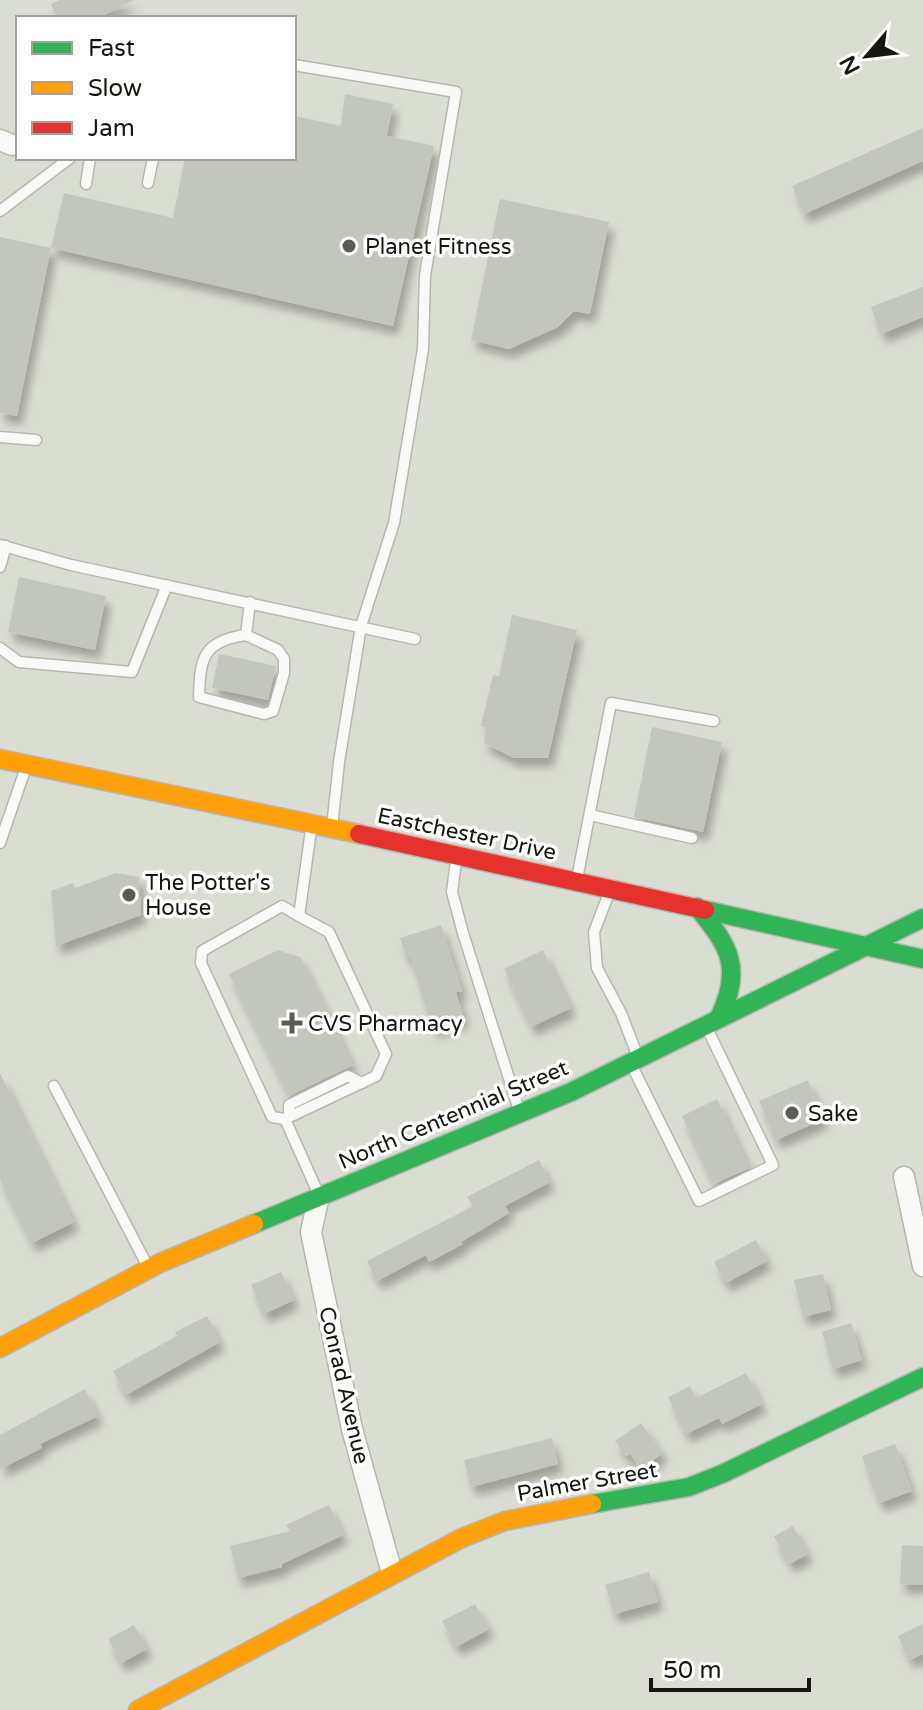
<svg xmlns="http://www.w3.org/2000/svg" width="923" height="1710" font-family="'Varela Round',sans-serif">
<style>
.building{fill:#c3c6bc;filter:url(#shadow)}
.lines{fill:none;stroke-linecap:round;stroke-linejoin:round}
.lane-casing{stroke:#b5b8ae;stroke-width:13}
.street-casing{stroke:#b5b8ae;stroke-width:23}
.fast-casing{stroke:#b5b8ae;stroke-width:21}
.slow-casing{stroke:#b5b8ae;stroke-width:21}
.jam-casing{stroke:#b5b8ae;stroke-width:21}
.lane{stroke:#f9faf8;stroke-width:10}
.street{stroke:#f9faf8;stroke-width:20}
.fast{stroke:#30b455;stroke-width:18}
.slow{stroke:#ff9f0a;stroke-width:18}
.jam{stroke:#e5322d;stroke-width:18}
.poi-dot{fill:#5a5c53;stroke:#fff;stroke-width:3}
.labels{text-anchor:middle;stroke-width:7;stroke-linejoin:round;paint-order:stroke}
.poi-label{font-size:22px;fill:#15170f;stroke:#fff;text-anchor:start}
.street-label{font-size:22px;fill:#15170f;stroke:#fff}
</style>
<defs>
<filter id="shadow"><feDropShadow dx="5" dy="9" stdDeviation="4" flood-color="#0004"/></filter>
</defs>
<rect width="100%" height="100%" fill="#daddd1"/>
<g class="building">
<polygon points="60,0 134,0 98,18 57,18 51,4"/>
<polygon points="345,94 393,104 387,136 434,146 393,326 51,248 64,193 173,218 185,158 294,158 294,116 341,126"/>
<polygon points="923,128 923,161 804,214 792,186"/>
<polygon points="500,199 609,222 590,314 574,311 558,327 509,349 471,340"/>
<polygon points="0,237 51,248 17,416 0,413"/>
<polygon points="923,287 923,317 881,334 871,307"/>
<polygon points="19,577 106,596 95,650 8,632"/>
<polygon points="512,615 577,630 548,758 514,758 484,743 487,727 481,726 493,675 499,676"/>
<polygon points="219,654 276,666 268,700 212,688"/>
<polygon points="652,727 722,742 703,832 634,817"/>
<polygon points="116,873 139,877 141,915 56,946 51,891 73,883 75,888"/>
<polygon points="441,925 462,991 456,992 464,1019 433,1029 410,956 406,957 400,938"/>
<polygon points="278,950 300,957 353,1065 289,1096 229,974"/>
<polygon points="543,950 571,1008 531,1027 504,969"/>
<polygon points="0,1073 74,1222 32,1243 0,1179"/>
<polygon points="808,1080 824,1119 776,1140 759,1101"/>
<polygon points="717,1099 749,1168 714,1184 682,1116"/>
<polygon points="539,1160 550,1182 505,1206 509,1213 461,1242 463,1244 429,1262 426,1255 377,1281 367,1261 473,1206 467,1197"/>
<polygon points="756,1240 767,1261 726,1283 714,1262"/>
<polygon points="281,1272 294,1300 264,1314 251,1285"/>
<polygon points="823,1274 831,1310 803,1317 794,1280"/>
<polygon points="207,1316 220,1342 126,1395 113,1371 177,1336 175,1332"/>
<polygon points="851,1323 862,1360 833,1369 822,1332"/>
<polygon points="746,1373 762,1404 722,1424 719,1418 686,1434 668,1397 690,1386 696,1398"/>
<polygon points="85,1389 98,1416 40,1444 42,1448 0,1469 0,1435"/>
<polygon points="641,1423 663,1453 641,1469 630,1454 626,1456 615,1441"/>
<polygon points="552,1438 558,1464 471,1487 464,1460"/>
<polygon points="895,1444 912,1491 879,1503 862,1456"/>
<polygon points="329,1505 343,1535 282,1564 282,1567 238,1578 230,1546 290,1531 286,1525"/>
<polygon points="793,1526 808,1554 789,1564 774,1536"/>
<polygon points="902,1545 923,1546 923,1585 900,1584"/>
<polygon points="649,1572 658,1602 614,1614 605,1585"/>
<polygon points="475,1604 489,1629 456,1647 442,1621"/>
<polygon points="923,1624 923,1654 909,1660 898,1636"/>
<polygon points="134,1625 147,1649 121,1663 108,1639"/>
</g>
<g class="lines">
<defs>
<g id="lane">
<polyline points="294,65 456,92 425,275 423,349 394,523 361,626 339,762 332,827"/>
<polyline points="148,183 153,158"/>
<polyline points="86,184 90,158"/>
<polyline points="0,211 70,158"/>
<polyline points="0,437 36,440"/>
<polyline points="0,545 71,565 415,639"/>
<polyline points="0,567 6,546"/>
<path d="M246,635L278,650L284,659V673L273,711L264,714L199,697C200,658 203,641 246,635L250,602"/>
<polyline points="0,648 19,662 132,672 167,585"/>
<polyline points="590,815 692,838"/>
<polyline points="311,830 299,916 329,932 386,1054 376,1076 285,1119 319,1195"/>
<polyline points="0,843 25,770"/>
<polyline points="456,861 452,892 463,933 519,1110"/>
<polyline points="577,879 611,703 714,721"/>
<polyline points="609,893 594,932 597,968 621,1013 638,1057"/>
<polyline points="631,1064 699,1201 773,1165 706,1026"/>
<polyline points="54,1086 148,1267"/>
<polyline points="289,1117 289,1105 348,1076 362,1083"/>
<polyline points="285,1119 272,1117 201,963 202,951 282,906 299,916"/>
</g>
<g id="street">
<polyline points="0,140 12,145"/>
<polyline points="904,1177 923,1266"/>
<polyline points="319,1196 311,1232 352,1429 392,1573"/>
</g>
<g id="fast">
<path d="M697,907C730,947 743,968 719,1018"/>
<polyline points="705,910 923,959"/>
<polyline points="254,1224 571,1092 923,918"/>
<polyline points="592,1504 689,1487 722,1474 923,1377"/>
</g>
<g id="slow">
<polyline points="0,759 359,834"/>
<polyline points="0,1348 160,1263 254,1224"/>
<polyline points="138,1710 462,1538 505,1521 592,1504"/>
</g>
<polyline id="jam" points="359,834 705,910"/>
</defs>
<use href="#lane" class="lane-casing"/>
<use href="#street" class="street-casing"/>
<use href="#fast" class="fast-casing"/>
<use href="#slow" class="slow-casing"/>
<use href="#jam" class="jam-casing"/>
<use href="#lane" class="lane"/>
<use href="#street" class="street"/>
<use href="#fast" class="fast"/>
<use href="#slow" class="slow"/>
<use href="#jam" class="jam"/>
</g>
<g class="poi-dot">
<circle cx="349" cy="246" r="8"/>
<circle cx="129" cy="895" r="8"/>
<path d="M288 1011h8v8h8v8h-8v8h-8v-8h-8v-8h8z"/>
<circle cx="792" cy="1113" r="8"/>
</g>
<g class="labels">
<g class="poi-label">
<text x="365" y="254">Planet Fitness</text>
<text x="145" y="890">The Potter's<tspan x="145" dy="25">House</tspan></text>
<text x="308" y="1031">CVS Pharmacy</text>
<text x="808" y="1121">Sake</text>
</g>
<g class="street-label">
<text transform="translate(467 833) rotate(12)" y="8">Eastchester Drive</text>
<text transform="translate(453 1114) rotate(-23)" y="8">North Centennial Street</text>
<text transform="translate(345 1385) rotate(77)" y="8">Conrad Avenue</text>
<text transform="translate(587 1481) rotate(-10)" y="8">Palmer Street</text>
</g>
</g>
<rect x="16" y="16" width="280" height="144" fill="#ffffff" stroke="#a1a29f" stroke-width="2"/>
<rect x="32" y="42" width="40" height="12" fill="#30b455" stroke="#a1a29f" stroke-width="2"/>
<text x="88" y="56" font-size="24" fill="#15170f">Fast</text>
<rect x="32" y="82" width="40" height="12" fill="#ff9f0a" stroke="#a1a29f" stroke-width="2"/>
<text x="88" y="96" font-size="24" fill="#15170f">Slow</text>
<rect x="32" y="122" width="40" height="12" fill="#e5322d" stroke="#a1a29f" stroke-width="2"/>
<text x="88" y="136" font-size="24" fill="#15170f">Jam</text>
<g transform="translate(867 56) rotate(242)" stroke="#ffffff" stroke-width="6" paint-order="stroke">
<path d="M0-6L14 30L0 20L-14 30Z" fill="#15170f"/>
<text y="-12" font-size="22" font-weight="bold" text-anchor="middle" fill="#15170f">N</text>
</g>
<path d="M651 1678v12h158v-12" fill="none" stroke="#15170f" stroke-width="4"/>
<text x="663" y="1678" font-size="24" fill="#15170f" stroke="#ffffff" stroke-width="6" paint-order="stroke">50 m</text>
</svg>
